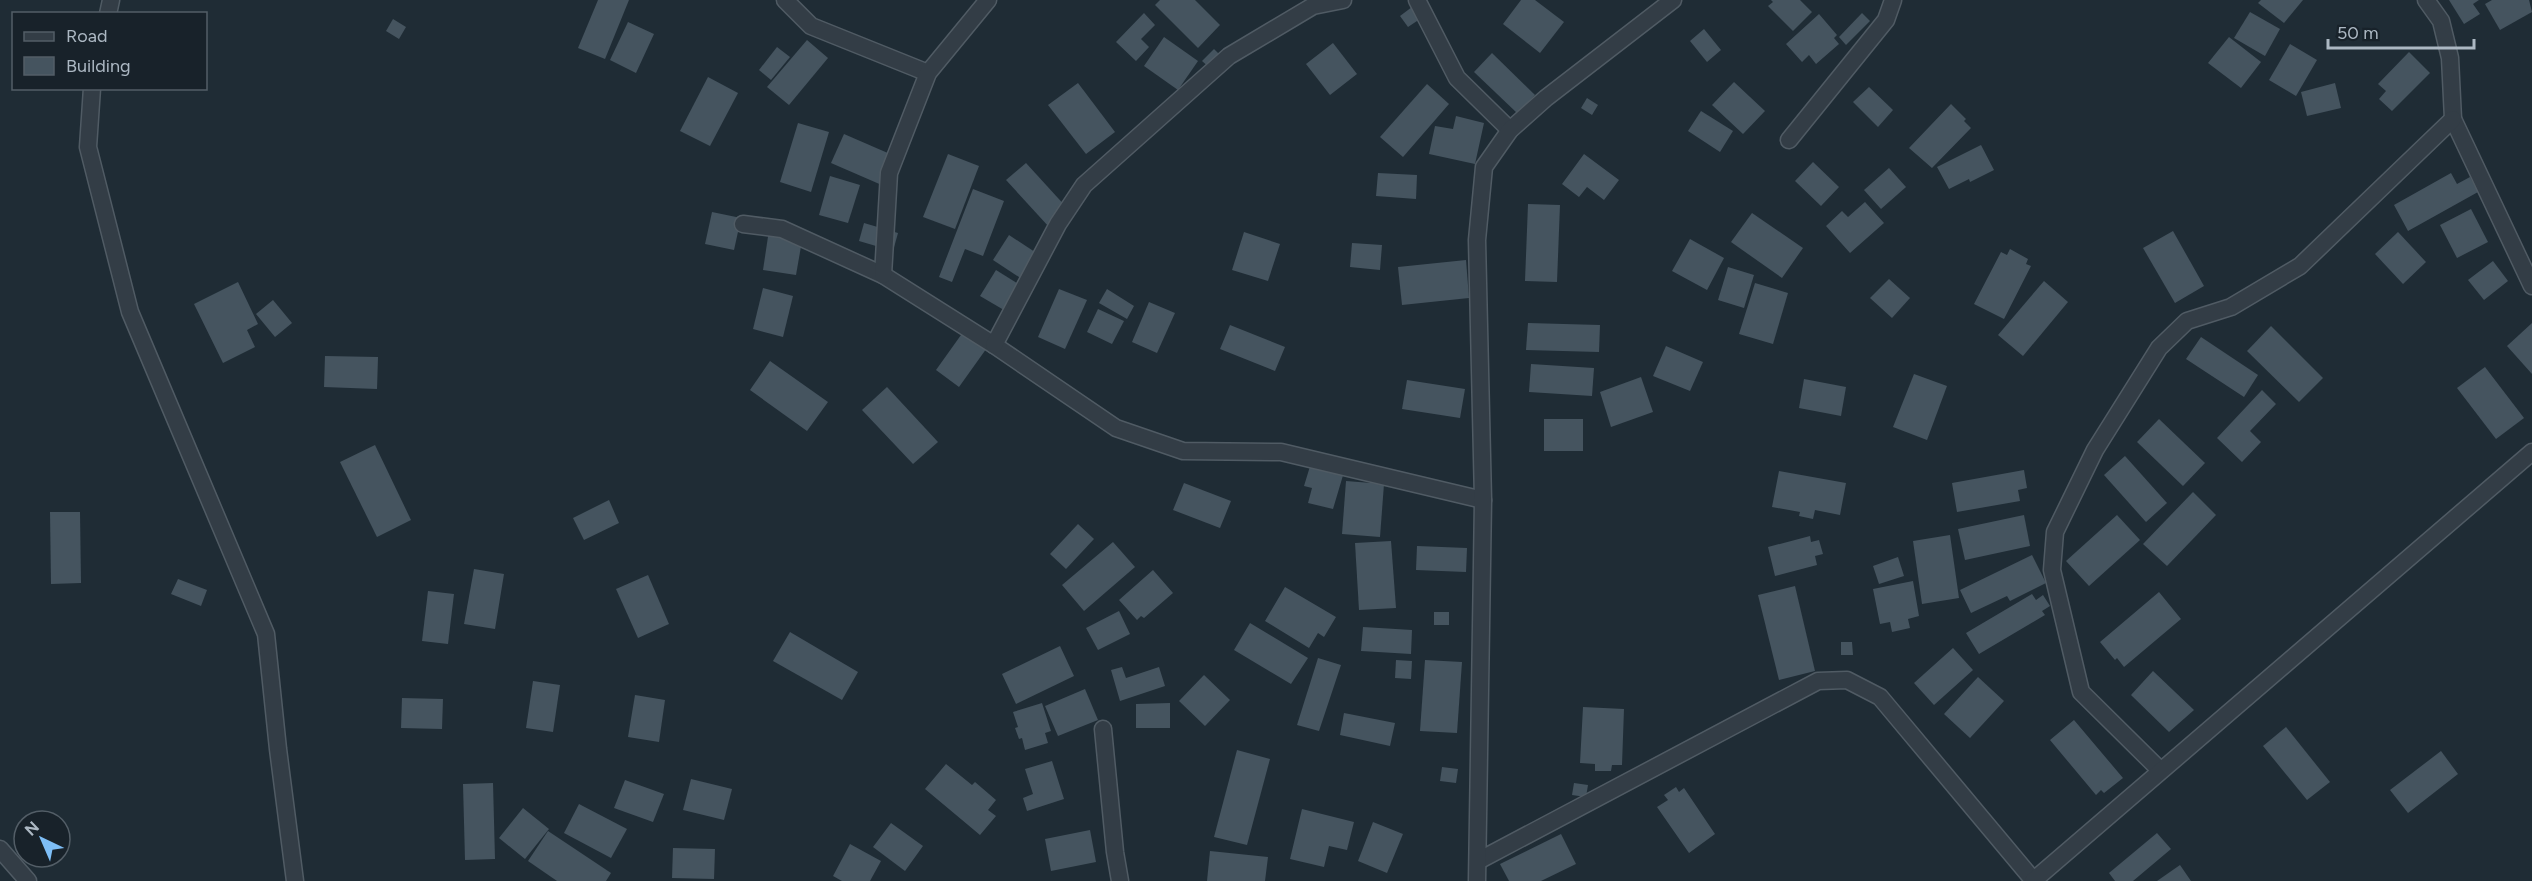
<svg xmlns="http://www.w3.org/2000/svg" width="2532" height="881" font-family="Figtree,sans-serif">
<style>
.building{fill:#45545f}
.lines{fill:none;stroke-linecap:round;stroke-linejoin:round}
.street-casing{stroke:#505b64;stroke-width:19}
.street{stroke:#333d46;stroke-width:16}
</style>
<rect width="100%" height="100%" fill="#1f2c35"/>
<g class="building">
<polygon points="598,0 629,0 605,59 578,48"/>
<polygon points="1160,0 1195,0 1220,25 1198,48 1155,5"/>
<polygon points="1521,0 1535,0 1564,22 1540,53 1503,24"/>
<polygon points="1771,0 1800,0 1812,12 1793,31 1768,6 1773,2"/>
<polygon points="2261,0 2303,0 2284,23 2258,3"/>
<polygon points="2449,0 2479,0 2473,4 2480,14 2464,24"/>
<polygon points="2492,0 2529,0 2532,12 2500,30 2485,4"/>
<polygon points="1412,7 1420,19 1408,27 1400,16"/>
<polygon points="2250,12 2280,29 2265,56 2234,38"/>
<polygon points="1144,13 1155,25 1141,39 1149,47 1136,61 1116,42"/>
<polygon points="1862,13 1870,21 1846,45 1839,37"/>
<polygon points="1819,14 1837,35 1834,38 1839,44 1816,64 1809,55 1802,62 1786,44"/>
<polygon points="393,19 406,27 399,39 386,31"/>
<polygon points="628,22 654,34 636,73 610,60"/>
<polygon points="1704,29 1721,50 1707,62 1690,41"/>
<polygon points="1164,37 1198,61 1178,90 1144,66"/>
<polygon points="2229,37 2261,62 2241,88 2208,63"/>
<polygon points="807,40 828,58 789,105 767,87"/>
<polygon points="1333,43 1357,74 1330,95 1306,64"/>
<polygon points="2290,44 2317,60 2296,96 2269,80"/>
<polygon points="777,47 790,57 771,80 759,70"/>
<polygon points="1214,49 1223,58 1212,70 1202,61"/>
<polygon points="2409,52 2430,73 2392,111 2379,99 2386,91 2378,84"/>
<polygon points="1492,53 1535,95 1517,113 1474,72"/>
<polygon points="708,77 738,93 710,146 680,131"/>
<polygon points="1734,82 1765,111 1743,134 1712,105"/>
<polygon points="1078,83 1115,132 1086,154 1048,105"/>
<polygon points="2335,83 2341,108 2307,116 2301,92"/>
<polygon points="1427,84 1449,104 1403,157 1380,137"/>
<polygon points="1869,87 1893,110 1878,127 1853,102"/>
<polygon points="1587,98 1598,105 1592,115 1581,108"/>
<polygon points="1951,104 1966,119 1964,121 1971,128 1932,168 1909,148"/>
<polygon points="1701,111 1733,131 1720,152 1688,131"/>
<polygon points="1456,116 1484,123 1475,164 1429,154 1435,126 1453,129"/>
<polygon points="798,123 829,132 811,192 780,182"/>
<polygon points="844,134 897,157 884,186 831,163"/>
<polygon points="1981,145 1994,170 1970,182 1969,179 1949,189 1937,167"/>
<polygon points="948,154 979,166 955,229 923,217"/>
<polygon points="1584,154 1619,180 1604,200 1587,187 1579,197 1562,184"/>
<polygon points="1813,162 1839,187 1821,206 1795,181"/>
<polygon points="1026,163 1068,209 1049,227 1006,180"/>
<polygon points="1889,168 1906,187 1881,209 1864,190"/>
<polygon points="1378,173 1417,175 1416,199 1376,196"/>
<polygon points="2451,173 2457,184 2470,177 2478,192 2408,231 2394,205"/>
<polygon points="830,176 860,185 848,223 819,215"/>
<polygon points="973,189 1004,201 983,256 965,249 952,282 939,277"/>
<polygon points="1865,202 1884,223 1850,253 1826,226 1842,211 1848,217"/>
<polygon points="1528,204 1560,205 1557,282 1525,281"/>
<polygon points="2471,209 2488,242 2457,258 2440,225"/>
<polygon points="712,212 741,218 734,250 705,244"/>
<polygon points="1752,213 1803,248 1782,278 1731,242"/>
<polygon points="864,223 898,233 893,251 859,241"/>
<polygon points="769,230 803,235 796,275 763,270"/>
<polygon points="2173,231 2204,286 2175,303 2143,248"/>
<polygon points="1244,232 1280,244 1268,281 1232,270"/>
<polygon points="2398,232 2426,262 2403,284 2375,254"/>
<polygon points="1009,235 1044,258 1028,283 993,260"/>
<polygon points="1690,239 1724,258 1707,290 1672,271"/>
<polygon points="1352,243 1382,245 1380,270 1350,267"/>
<polygon points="2010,249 2028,259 2026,264 2031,266 2004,319 1974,304 2001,252 2007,255"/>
<polygon points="1466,260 1469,298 1402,305 1398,267"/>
<polygon points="2493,261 2508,281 2484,300 2468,280"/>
<polygon points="1728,267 1754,275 1744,308 1718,300"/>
<polygon points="996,270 1025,288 1009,313 980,296"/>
<polygon points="1889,279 1910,298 1892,318 1870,298"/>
<polygon points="2044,281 2068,302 2023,356 1998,335"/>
<polygon points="238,282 258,324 247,330 255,347 223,363 194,304"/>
<polygon points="1755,283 1788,293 1773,344 1739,334"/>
<polygon points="763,288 793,296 783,337 753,329"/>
<polygon points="1059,289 1087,300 1065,349 1038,337"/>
<polygon points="1107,289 1134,306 1127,319 1099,303"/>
<polygon points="273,300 292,323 275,337 256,314"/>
<polygon points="1149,302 1175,313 1157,353 1132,342"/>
<polygon points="1098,309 1124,321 1112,344 1087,332"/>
<polygon points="1528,323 1600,325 1599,352 1526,350"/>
<polygon points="2532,323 2532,374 2507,346"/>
<polygon points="1230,325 1285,347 1275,371 1220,349"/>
<polygon points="2271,326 2323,378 2299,402 2247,351"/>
<polygon points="966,328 989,345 959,387 936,370"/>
<polygon points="2201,337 2258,375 2244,397 2186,359"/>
<polygon points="1666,346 1703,362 1690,391 1653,376"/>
<polygon points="325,356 378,357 377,389 324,387"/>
<polygon points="770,361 828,402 807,431 750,390"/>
<polygon points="1531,364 1594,368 1592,396 1529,392"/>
<polygon points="2485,367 2524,418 2496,439 2457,388"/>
<polygon points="1914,374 1947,386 1927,440 1893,427"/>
<polygon points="1641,377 1653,412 1611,427 1600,392"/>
<polygon points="1804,379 1846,387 1841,416 1799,408"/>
<polygon points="1407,380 1465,389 1460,418 1402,409"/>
<polygon points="887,387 938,442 913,464 862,410"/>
<polygon points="2262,390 2276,404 2250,431 2261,442 2242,462 2217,438"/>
<rect x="1544" y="419" width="39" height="32"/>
<polygon points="2159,419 2205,463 2183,486 2137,442"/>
<polygon points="375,445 411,520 377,537 340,462"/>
<polygon points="2125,456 2167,503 2146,522 2104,475"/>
<polygon points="1311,463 1344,472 1333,509 1308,503 1312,488 1304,486"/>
<polygon points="2024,470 2027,488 2018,490 2020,501 1957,512 1952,483"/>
<polygon points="1779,471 1846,483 1840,515 1815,510 1813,519 1799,516 1800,512 1772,507"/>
<polygon points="1346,481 1384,484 1380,537 1342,534"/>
<polygon points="1184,483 1231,501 1220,528 1173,510"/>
<polygon points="2193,492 2216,515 2167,566 2143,544"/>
<polygon points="609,500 619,523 584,540 573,518"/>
<polygon points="50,512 80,512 81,583 51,584"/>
<polygon points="2024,515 2030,546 1965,560 1958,529"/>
<polygon points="2117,515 2140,540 2089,586 2066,561"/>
<polygon points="1078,524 1094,539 1066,569 1050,554"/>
<polygon points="1950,535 1959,598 1922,604 1913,541"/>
<polygon points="1810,536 1811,542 1819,540 1823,554 1815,556 1817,565 1775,576 1768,547"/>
<polygon points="1391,541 1396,608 1359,610 1355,543"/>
<polygon points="1113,542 1135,567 1084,611 1062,585"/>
<polygon points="1417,546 1467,548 1466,572 1416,570"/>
<polygon points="2032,555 2046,583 2010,601 2007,596 1971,613 1960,590"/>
<polygon points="1898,557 1904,576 1879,584 1873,566"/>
<polygon points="474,569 504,574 495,629 464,624"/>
<polygon points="1153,570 1173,593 1144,618 1141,616 1137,620 1119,600"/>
<polygon points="648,575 669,624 638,638 616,589"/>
<polygon points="178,579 207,590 201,606 171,594"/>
<polygon points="1913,581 1919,616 1908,619 1910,628 1892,632 1890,622 1880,624 1873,589"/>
<polygon points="1795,586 1815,671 1779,680 1758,595"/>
<polygon points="1285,587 1336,617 1324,637 1318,633 1309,648 1265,621"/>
<polygon points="428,591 454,594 448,644 422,641"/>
<polygon points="2159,592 2181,619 2124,667 2117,658 2115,660 2100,642"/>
<polygon points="2032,594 2036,600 2043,595 2050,606 2042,611 2045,615 1979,654 1966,633"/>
<polygon points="1119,611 1130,634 1098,650 1086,628"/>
<rect x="1434" y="612" width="15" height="13"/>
<polygon points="1250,623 1308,658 1291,684 1234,650"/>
<polygon points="1363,627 1412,630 1411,654 1361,651"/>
<polygon points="790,632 858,672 842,700 773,661"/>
<polygon points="1841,642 1852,642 1853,655 1841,655"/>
<polygon points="1060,646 1074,676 1016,704 1002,674"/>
<polygon points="1953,648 1973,670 1934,705 1914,683"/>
<polygon points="1318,658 1341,665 1319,731 1297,725"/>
<polygon points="1396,660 1412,661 1411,679 1395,678"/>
<polygon points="1425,660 1462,662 1457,733 1420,731"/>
<polygon points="1122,667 1126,678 1159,667 1165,686 1120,701 1111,670"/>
<polygon points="2153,671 2194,710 2169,732 2131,695"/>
<polygon points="1204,675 1230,700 1205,726 1179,701"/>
<polygon points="1978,677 2004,701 1970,738 1944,714"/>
<polygon points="533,681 560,685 553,732 526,728"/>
<polygon points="1085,689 1098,720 1058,736 1045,706"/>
<polygon points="635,695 665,700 659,742 628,737"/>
<polygon points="402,698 443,699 442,729 401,728"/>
<polygon points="1042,703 1051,731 1045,733 1048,743 1025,750 1022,738 1019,739 1015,728 1018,727 1013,712"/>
<polygon points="1170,703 1170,728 1136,728 1136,704"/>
<polygon points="1583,707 1624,709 1622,765 1612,765 1611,771 1595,771 1595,764 1580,763"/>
<polygon points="1344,713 1395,723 1390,746 1340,735"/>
<polygon points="2074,720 2123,778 2104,793 2101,790 2096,795 2050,740"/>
<polygon points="2286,727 2330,782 2307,800 2263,746"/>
<polygon points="1237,750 1270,759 1247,845 1214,837"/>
<polygon points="2441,751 2458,774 2408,813 2390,790"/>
<polygon points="1052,761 1064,799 1027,811 1023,798 1033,794 1025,769"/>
<polygon points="946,764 972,785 975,782 996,800 988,810 996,816 980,835 925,789"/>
<polygon points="1442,767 1458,769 1456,783 1440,781"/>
<polygon points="691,779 732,789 724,820 683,810"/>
<polygon points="625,780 664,794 653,822 614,808"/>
<polygon points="493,783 495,859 465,860 463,784"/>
<polygon points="1574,783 1588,785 1586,797 1572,795"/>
<polygon points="1676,787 1679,792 1684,788 1715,834 1689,853 1657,807 1668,800 1664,795"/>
<polygon points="579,804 627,829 611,858 564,833"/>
<polygon points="523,808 549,829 525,859 499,838"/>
<polygon points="1302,809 1354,822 1347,850 1329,846 1324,867 1290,859"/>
<polygon points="1373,822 1403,834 1387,873 1358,861"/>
<polygon points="891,823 923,846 905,871 873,847"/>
<polygon points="1090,830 1096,862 1051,871 1045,839"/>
<polygon points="548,831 611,873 606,881 557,881 528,861"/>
<polygon points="2157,833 2171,849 2133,881 2115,881 2109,873"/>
<polygon points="1561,834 1576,864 1541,881 1509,881 1500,864"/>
<polygon points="850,844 881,861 870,881 842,881 833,876"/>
<polygon points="673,848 715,849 714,879 672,878"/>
<polygon points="1210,851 1268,857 1265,881 1207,881"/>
<polygon points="2180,865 2191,881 2157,881"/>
</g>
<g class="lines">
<defs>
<g id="street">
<polyline points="785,0 811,26 928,73"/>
<polyline points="1417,0 1457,78 1510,130"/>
<polyline points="2426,0 2441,21 2450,58 2453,119 2532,286"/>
<polyline points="108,14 111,0"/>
<polyline points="92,88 88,147 130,312 266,634 278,749 295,881"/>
<polyline points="1789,140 1886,20 1893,0"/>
<polyline points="743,224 782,229 883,275 994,345 1116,428 1183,451 1281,452 1483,500"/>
<polyline points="883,275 889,173 928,73 988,0"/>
<polyline points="994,345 1058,224 1084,185 1229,56 1313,6 1343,0"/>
<polyline points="1103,729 1115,852 1120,881"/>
<polyline points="2160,770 2081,692 2052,570 2055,532 2095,450 2159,348 2187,321 2231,307 2300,266 2453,119"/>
<polyline points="0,849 28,881"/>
<polyline points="1478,861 1818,681 1847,680 1880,697 2034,881"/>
<polyline points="1477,881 1483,500 1477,240 1484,167 1510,130 1546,98 1673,0"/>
<polyline points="2033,881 2532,452"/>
</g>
</defs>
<use href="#street" class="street-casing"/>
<use href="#street" class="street"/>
</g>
<rect x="12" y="12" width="195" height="78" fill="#18222a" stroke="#535e67" stroke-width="1.5"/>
<rect x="24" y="32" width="30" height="9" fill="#333d46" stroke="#535e67" stroke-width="1.5"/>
<text x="66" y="42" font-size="18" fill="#acb8c3">Road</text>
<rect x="24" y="57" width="30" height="18" fill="#45545f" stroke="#535e67" stroke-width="1.5"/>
<text x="66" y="72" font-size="18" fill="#acb8c3">Building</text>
<g transform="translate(42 839) rotate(316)"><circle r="28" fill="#18222a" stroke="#535e67" stroke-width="1.5"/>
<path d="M0-4.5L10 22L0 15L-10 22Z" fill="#7ebef6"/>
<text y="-9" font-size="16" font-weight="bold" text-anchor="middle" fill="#acb8c3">N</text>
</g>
<path d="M2328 39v9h146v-9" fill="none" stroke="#acb8c3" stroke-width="3"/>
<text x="2337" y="39" font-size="18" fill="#acb8c3" stroke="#18222a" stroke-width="4.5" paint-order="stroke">50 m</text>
</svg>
